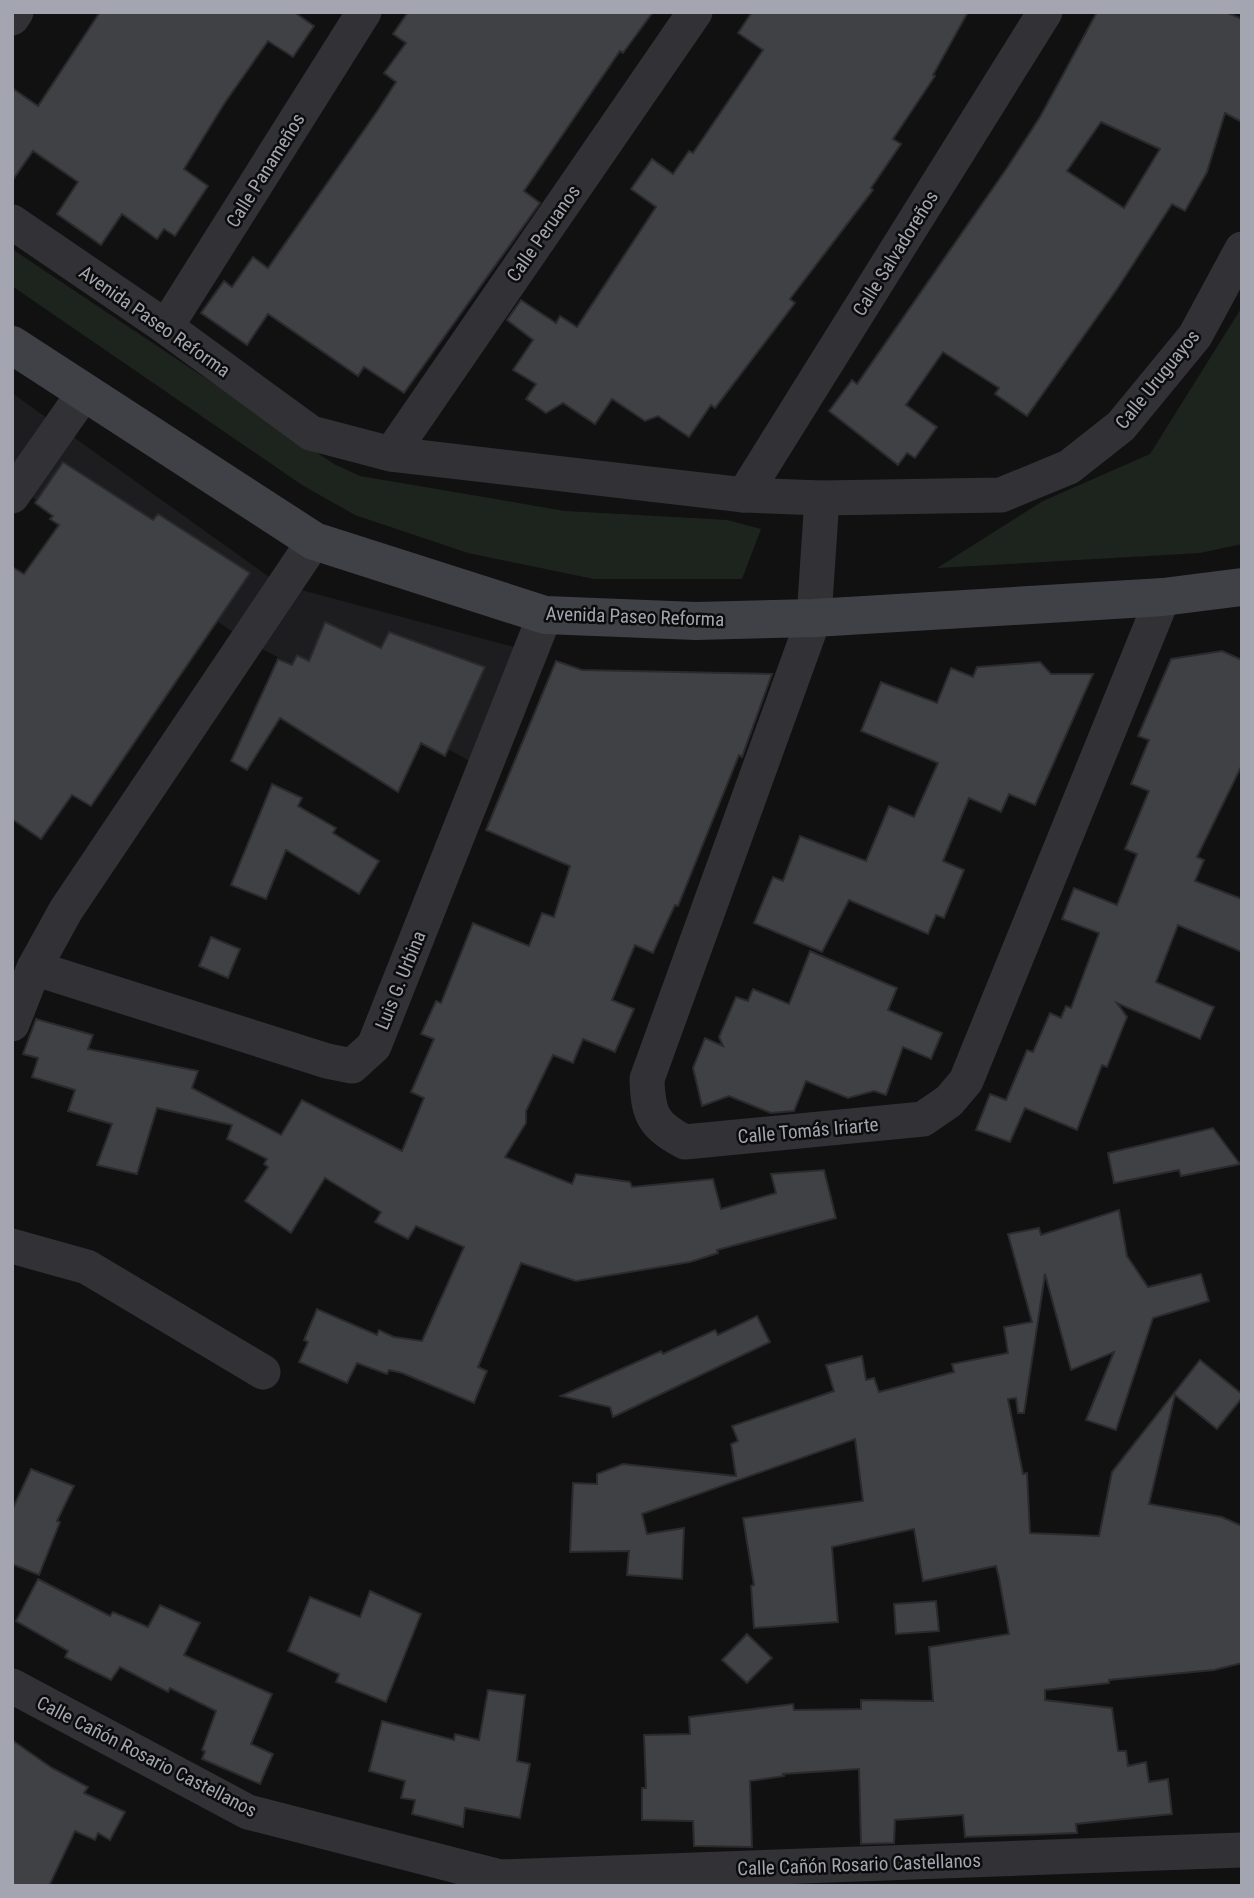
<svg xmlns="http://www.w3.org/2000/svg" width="1254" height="1898" font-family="'Roboto Condensed',sans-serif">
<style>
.built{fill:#1d1d1f}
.green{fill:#1d241e}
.building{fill:#404145;stroke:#2b2b2e;stroke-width:2;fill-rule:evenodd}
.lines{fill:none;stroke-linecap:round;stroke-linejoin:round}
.minor{stroke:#323236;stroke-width:35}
.secondary{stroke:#404146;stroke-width:38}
.labels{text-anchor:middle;stroke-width:5;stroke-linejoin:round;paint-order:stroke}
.street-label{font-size:19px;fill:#a3a6b1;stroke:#0c0c0d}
</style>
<rect width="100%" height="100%" fill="#111112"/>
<polygon class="built" points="12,393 279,584 529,651 479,766 242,638 12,484"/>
<g class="green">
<polygon points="12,249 334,464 360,476 565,511 727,520 761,529 742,579 594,579 468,553 355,515 302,485 12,286"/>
<polygon points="1242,307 1242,544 1200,553 937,568 1043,501 1150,454"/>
</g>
<g class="building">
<polygon points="100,12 294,12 314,26 293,57 268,41 224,104 184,169 208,186 175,236 164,229 157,239 122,214 101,245 57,214 78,182 33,151 12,181 12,88 38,106"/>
<polygon points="408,12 653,12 623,53 620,51 524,191 540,203 404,393 364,367 358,376 268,314 247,345 201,313 224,281 232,287 253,257 268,268 378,110 396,82 384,73 406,43 393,34"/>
<polygon points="752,12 968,12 933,75 935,76 893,139 901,144 871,188 873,190 790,299 795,303 715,408 711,405 689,437 658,416 645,421 612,399 595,424 563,403 546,413 526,399 536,384 513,370 533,340 507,320 521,300 556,323 560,316 577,327 656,207 631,189 652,159 673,174 689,151 693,153 763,50 738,33"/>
<path d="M1097,12H1226L1242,19V122L1225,113L1207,172L1185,211L1172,204L1117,289L1027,416L995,394L999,388L943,352L906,405L937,427L915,458L907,453L898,465L829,411L852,380L857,384L1007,168L1040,117ZM1101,122L1160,149L1124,208L1067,171Z"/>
<polygon points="63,462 153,520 158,514 250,573 91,806 72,795 41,839 12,819 12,567 24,574 59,525 50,519 53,516 35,503"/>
<polygon points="325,622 381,648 389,632 485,667 445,756 421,743 398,792 280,718 247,770 231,761 278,659 292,665 297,655 309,661"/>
<polygon points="1222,651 1242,660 1242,765 1197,857 1204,860 1195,881 1242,899 1242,952 1178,925 1156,982 1214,1007 1200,1039 1117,1003 1127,1017 1107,1067 1102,1065 1077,1130 1025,1108 1010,1142 976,1130 990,1094 1006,1100 1027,1050 1033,1052 1050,1013 1061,1018 1066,1006 1071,1008 1099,933 1062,919 1074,888 1117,905 1137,854 1125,849 1149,791 1131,784 1149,740 1138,736 1171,659"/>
<polygon points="556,661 582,670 772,674 742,757 739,755 678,906 675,905 653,953 635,945 612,1000 634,1009 615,1052 583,1039 573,1063 553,1055 526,1111 526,1123 505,1157 572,1184 576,1174 630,1182 632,1187 713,1179 721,1209 776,1193 771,1174 824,1170 836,1218 717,1250 718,1253 690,1262 576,1281 521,1263 478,1367 487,1371 474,1403 402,1373 389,1370 387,1374 357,1363 347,1383 299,1362 308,1342 304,1340 317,1309 377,1335 379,1330 394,1337 422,1341 464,1247 416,1226 408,1239 375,1222 381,1212 325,1178 291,1233 245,1201 268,1167 264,1164 267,1159 227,1139 232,1125 157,1108 137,1174 97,1165 112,1124 68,1111 75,1090 32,1077 38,1058 23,1054 36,1019 93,1035 88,1049 198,1071 192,1088 281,1135 302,1100 402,1151 424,1098 411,1092 434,1039 421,1034 436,1001 441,1003 473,923 529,946 542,913 554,917 570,866 486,830"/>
<polygon points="1040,662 1051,674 1093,674 1035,805 1009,794 1001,812 969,798 943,861 964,870 944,918 936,915 928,934 849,900 822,952 754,923 773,877 783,881 800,836 866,861 889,806 914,817 938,763 861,731 881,682 937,703 951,668 973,677 977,667"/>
<polygon points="272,784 302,798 298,806 336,828 333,833 379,861 359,894 286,850 266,899 231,885"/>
<polygon points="211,937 240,949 228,978 199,966"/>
<polygon points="810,951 897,988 888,1010 942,1033 931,1059 903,1047 886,1095 874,1091 848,1098 806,1081 794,1111 771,1113 729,1096 702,1106 693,1068 705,1038 723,1046 719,1037 736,997 748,1001 753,989 789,1004"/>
<polygon points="1213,1128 1240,1164 1181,1176 1179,1170 1114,1183 1108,1153"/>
<polygon points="1119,1210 1127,1256 1148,1287 1201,1274 1209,1301 1153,1318 1116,1430 1086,1420 1114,1352 1071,1370 1045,1274 1024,1413 1018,1413 1016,1398 1008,1399 1023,1474 1027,1473 1030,1533 1099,1536 1112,1472 1200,1360 1242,1394 1242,1398 1217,1429 1175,1395 1149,1504 1222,1517 1242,1526 1242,1663 1214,1670 1109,1680 1109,1683 1045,1690 1045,1700 1112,1708 1118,1751 1126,1751 1128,1766 1146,1762 1149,1782 1168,1779 1172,1814 1076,1824 1077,1833 965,1837 963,1815 895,1820 894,1843 861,1844 859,1769 783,1774 784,1776 750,1781 752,1847 694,1846 693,1821 642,1820 642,1788 646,1788 644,1735 690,1734 689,1717 793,1704 794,1710 861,1709 861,1700 933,1701 929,1647 1009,1634 999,1578 996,1566 923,1581 914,1529 832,1547 838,1622 754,1628 751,1586 754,1585 743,1518 863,1501 855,1439 642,1514 647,1534 684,1528 682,1579 627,1575 629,1551 570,1552 573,1483 597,1484 597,1474 623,1464 736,1476 731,1444 738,1441 732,1426 834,1391 826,1365 862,1356 866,1380 874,1378 879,1392 954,1372 952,1364 1008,1353 1004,1327 1032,1322 1008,1234 1039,1228 1041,1235"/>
<polygon points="757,1316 770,1342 613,1417 610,1407 561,1396 661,1351 663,1354 715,1330 718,1335"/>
<polygon points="31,1469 74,1486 57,1521 60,1522 39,1575 12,1564 12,1510"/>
<polygon points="38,1579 110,1616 113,1612 148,1627 160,1605 200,1623 184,1655 272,1694 251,1744 273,1754 260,1784 202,1759 205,1751 202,1750 216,1711 170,1688 168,1692 120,1667 111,1680 65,1657 68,1651 16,1621"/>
<polygon points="370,1591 421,1614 386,1702 336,1682 339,1674 288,1651 310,1597 360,1617"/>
<polygon points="936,1601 939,1631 896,1634 894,1604"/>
<polygon points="747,1634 772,1658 747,1683 722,1660"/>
<polygon points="488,1690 525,1695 517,1761 530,1764 520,1818 465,1808 463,1827 412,1814 415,1800 401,1798 405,1781 369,1771 382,1721 454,1740 455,1734 479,1740"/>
<polygon points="12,1740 52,1768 88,1787 84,1793 125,1812 110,1840 98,1833 95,1840 75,1831 49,1886 12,1886"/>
</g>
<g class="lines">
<g class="minor">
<polyline points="12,18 16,12"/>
<polyline points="12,222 166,327 311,433 391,454 744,495 822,498 1001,495 1069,467 1121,426 1195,336 1242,249"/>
<polyline points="166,327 364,12"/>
<polyline points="391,454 695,12"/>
<polyline points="744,495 1045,12"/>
<polyline points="12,496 84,393"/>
<path d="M822,498L814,618L647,1079C648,1114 653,1126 685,1142L923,1119L949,1101L966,1081L1163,597"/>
<polyline points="34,968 327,1061 352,1066 374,1046 545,615"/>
<polyline points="12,1024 34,968 66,910 314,541"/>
<polyline points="12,1246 87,1267 263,1372"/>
<polyline points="12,1686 248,1812 500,1877 1242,1850"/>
</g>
<polyline class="secondary" points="12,345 314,541 545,615 696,621 814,618 1163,597 1242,587"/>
</g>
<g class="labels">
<g class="street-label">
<text transform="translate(265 170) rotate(-58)" y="7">Calle Panameños</text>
<text transform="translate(543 233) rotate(-55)" y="7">Calle Peruanos</text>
<text transform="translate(895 253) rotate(-58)" y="7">Calle Salvadoreños</text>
<text transform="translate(155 321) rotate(35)" y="7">Avenida Paseo Reforma</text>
<text transform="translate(1157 379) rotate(-51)" y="7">Calle Uruguayos</text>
<text transform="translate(635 616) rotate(2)" y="7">Avenida Paseo Reforma</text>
<text transform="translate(400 980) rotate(-68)" y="7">Luis G. Urbina</text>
<text transform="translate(808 1130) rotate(-5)" y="7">Calle Tomás Iriarte</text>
<text transform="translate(147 1756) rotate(27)" y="7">Calle Cañón Rosario Castellanos</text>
<text transform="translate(859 1864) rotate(-2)" y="7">Calle Cañón Rosario Castellanos</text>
</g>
</g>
<rect width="1254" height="1898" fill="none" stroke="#a3a6b1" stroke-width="28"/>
</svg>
